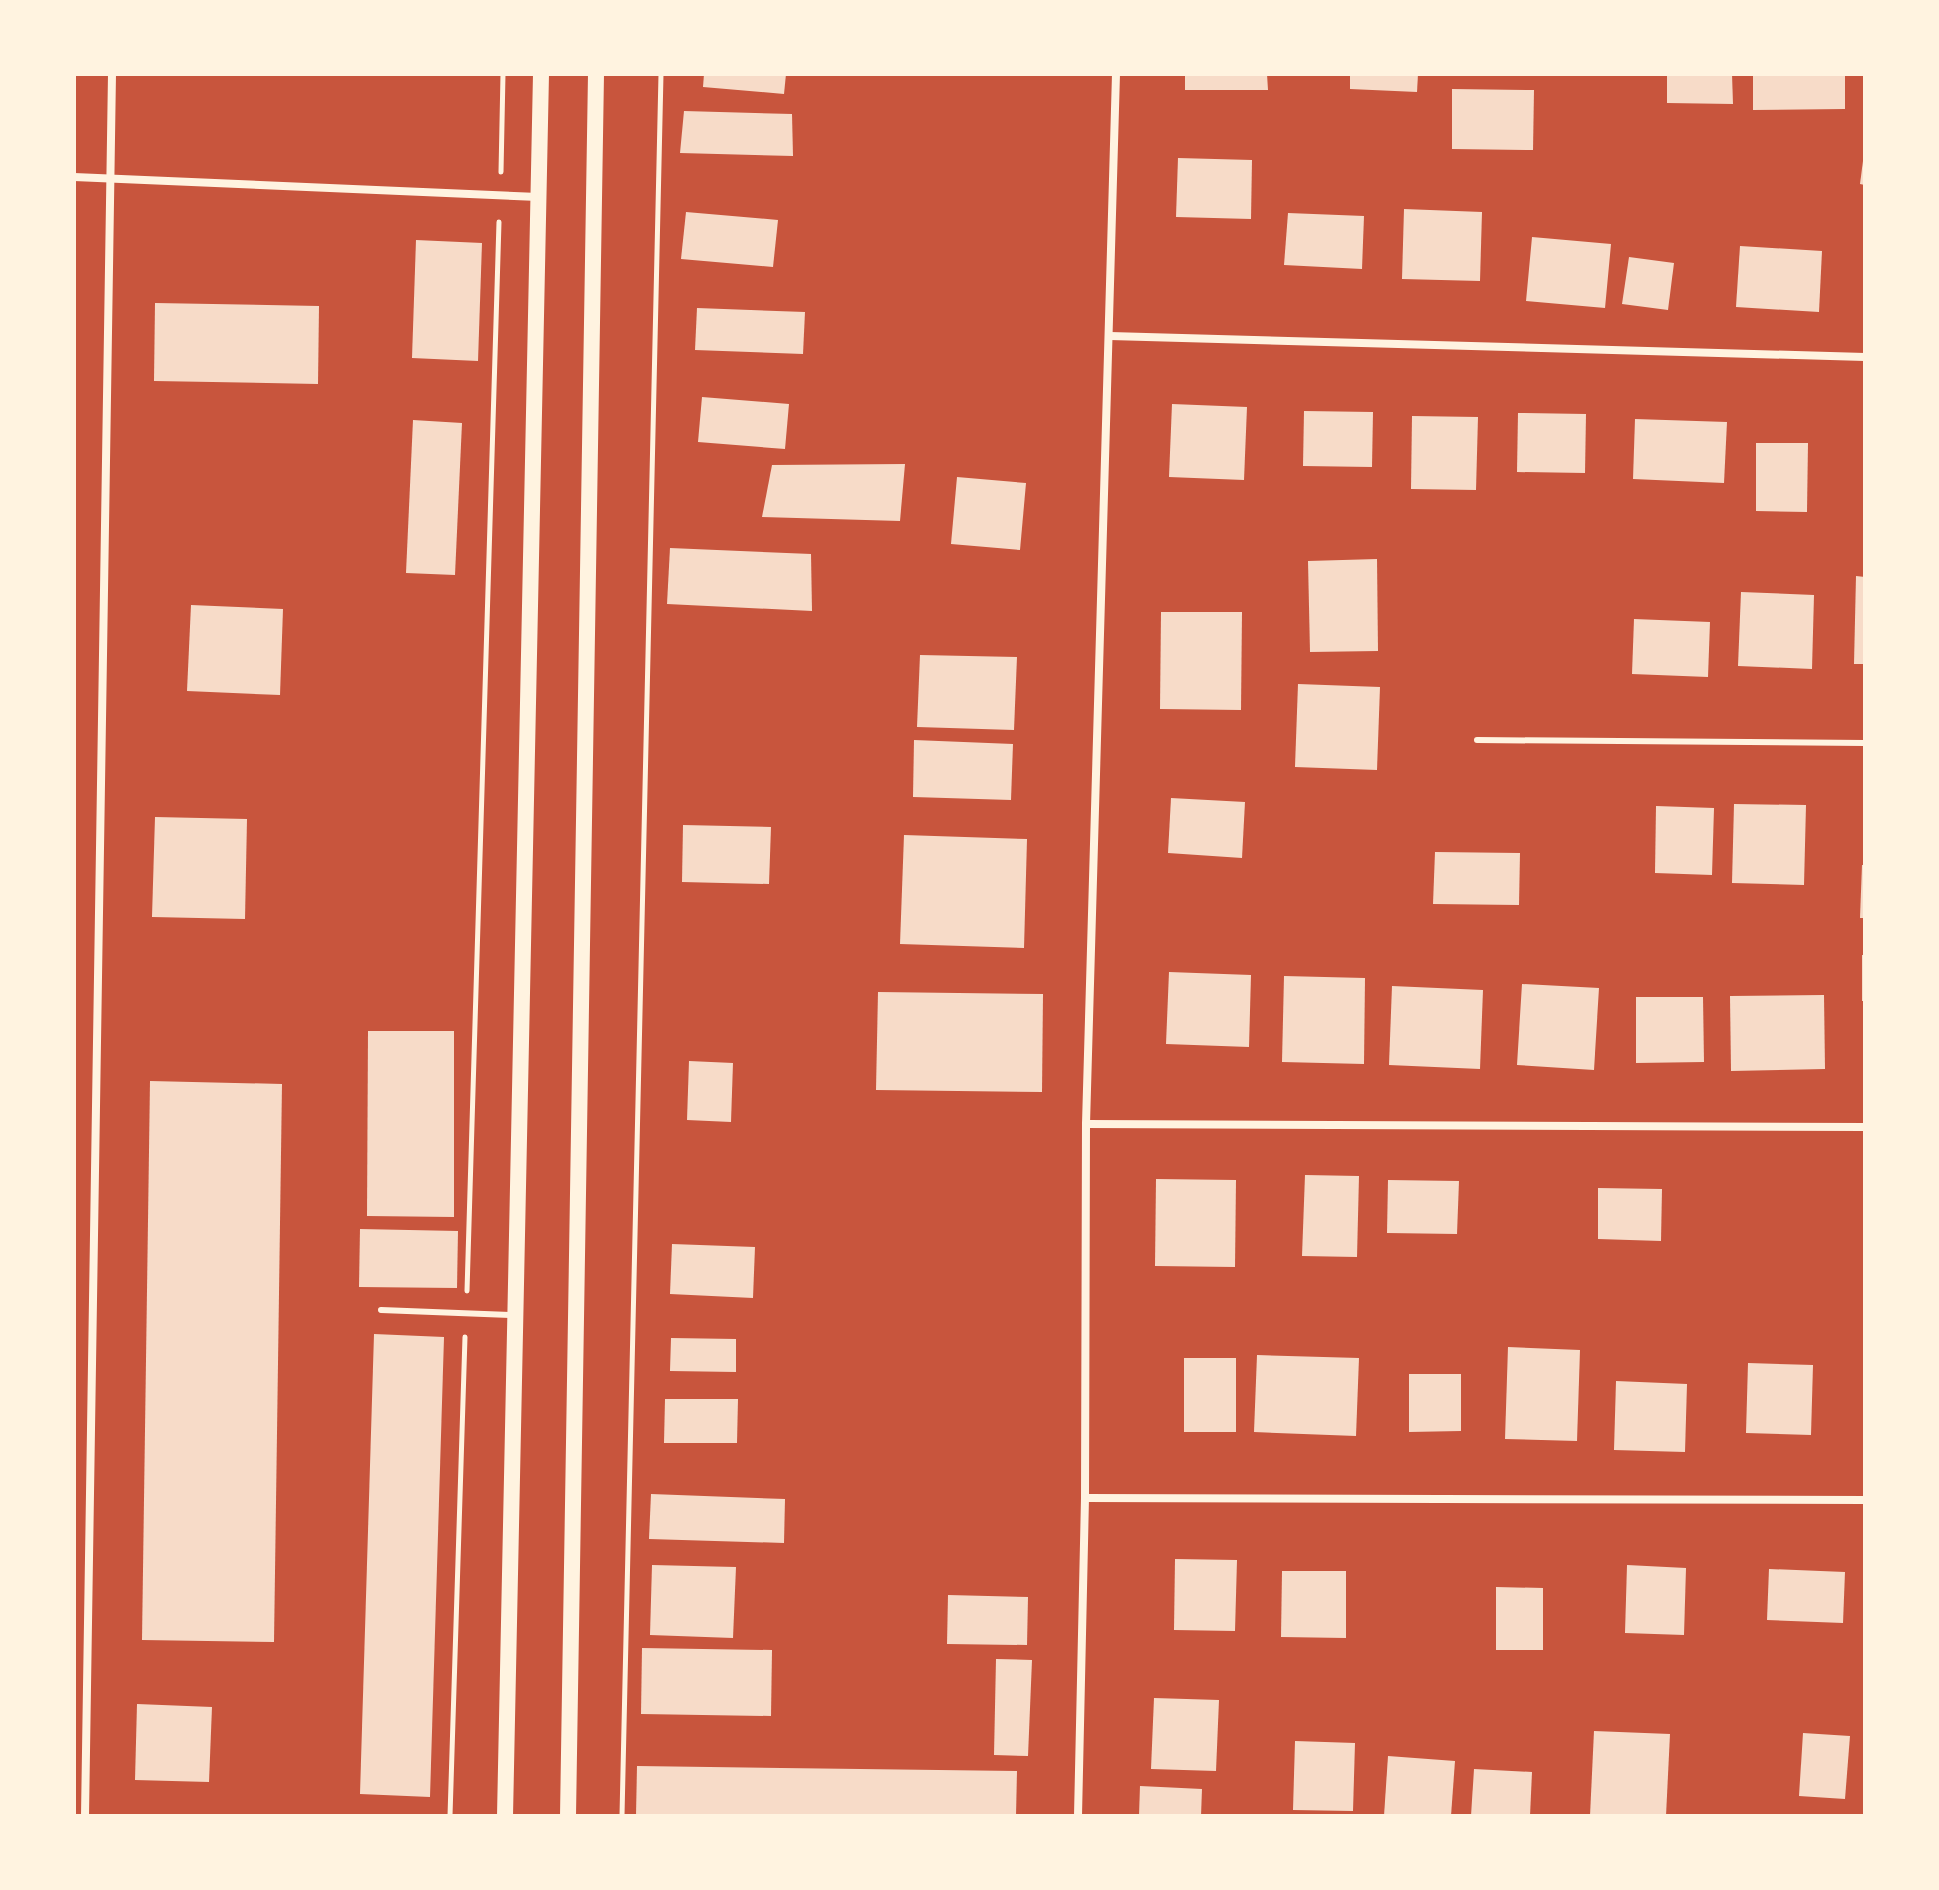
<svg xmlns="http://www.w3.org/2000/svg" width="1939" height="1890" font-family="Inter,sans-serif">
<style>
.building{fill:#f7dbc8}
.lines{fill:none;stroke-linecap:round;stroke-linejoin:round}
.path{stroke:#fff3e0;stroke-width:5}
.service{stroke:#fff3e0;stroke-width:6}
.minor{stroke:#fff3e0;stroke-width:8}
.secondary{stroke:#fff3e0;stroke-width:16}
</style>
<rect width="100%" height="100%" fill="#c8553d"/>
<g class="building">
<polygon points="704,74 786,74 784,94 703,87"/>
<polygon points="1185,74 1267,74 1268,90 1185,90"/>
<polygon points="1350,74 1418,74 1417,92 1350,89"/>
<polygon points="1667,74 1732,74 1733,104 1667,103"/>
<polygon points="1753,74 1845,74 1845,109 1753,110"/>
<polygon points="1452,89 1534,90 1533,150 1452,149"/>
<polygon points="684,111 792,114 793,156 680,153"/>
<polygon points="1178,158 1252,160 1251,219 1176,217"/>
<polygon points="1863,161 1865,161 1865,185 1860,184"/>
<polygon points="1404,209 1482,212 1480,281 1402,279"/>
<polygon points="686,212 778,220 773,267 681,259"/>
<polygon points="1288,213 1364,216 1362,269 1284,265"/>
<polygon points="1532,237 1611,244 1605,308 1526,301"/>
<polygon points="416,240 482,243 478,361 412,358"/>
<polygon points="1740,246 1822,251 1819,312 1736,307"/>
<polygon points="1629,257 1674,263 1668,310 1622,304"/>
<polygon points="155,303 319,306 318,384 154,381"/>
<polygon points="697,308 805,312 803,354 695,350"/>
<polygon points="702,397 789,404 785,449 698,442"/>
<polygon points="1172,404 1247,407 1244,480 1169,477"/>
<polygon points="1304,411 1373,412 1372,467 1303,466"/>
<polygon points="1518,413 1586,414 1585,473 1517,472"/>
<polygon points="1412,416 1478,417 1476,490 1411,489"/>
<polygon points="1635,419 1727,422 1724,483 1633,479"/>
<polygon points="413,420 462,423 455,575 406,573"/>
<polygon points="1756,443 1808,443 1807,512 1756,511"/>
<polygon points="905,464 900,521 762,517 772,465"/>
<polygon points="957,477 1026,483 1020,550 951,544"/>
<polygon points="670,548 811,554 812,611 667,604"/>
<polygon points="1377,559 1378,651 1310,652 1308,561"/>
<polygon points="1856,576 1865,577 1865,664 1854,664"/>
<polygon points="1741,592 1814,595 1812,669 1738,666"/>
<polygon points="191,605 283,609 280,695 187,691"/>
<polygon points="1161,612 1242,612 1241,710 1160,709"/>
<polygon points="1634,619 1710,622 1708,677 1632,674"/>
<polygon points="920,655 1017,657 1014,730 917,727"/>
<polygon points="1298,684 1380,687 1377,770 1295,767"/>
<polygon points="914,740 1013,744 1011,800 913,797"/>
<polygon points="1171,798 1245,802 1242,858 1168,853"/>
<polygon points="1734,804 1806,805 1804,885 1732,883"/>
<polygon points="1656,806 1714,808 1712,875 1655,873"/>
<polygon points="155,817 247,819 245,919 152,917"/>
<polygon points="683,825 771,827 769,884 682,882"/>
<polygon points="904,835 1027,839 1024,948 900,944"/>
<polygon points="1435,852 1520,853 1519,905 1433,904"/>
<polygon points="1862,865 1865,865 1865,918 1860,918"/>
<rect x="1862" y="955" width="3" height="46"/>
<polygon points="1169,972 1251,975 1249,1047 1166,1044"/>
<polygon points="1284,976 1365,978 1364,1064 1282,1062"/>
<polygon points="1522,984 1599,988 1594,1070 1517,1065"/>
<polygon points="1392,986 1483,990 1480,1069 1389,1065"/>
<polygon points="878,992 1043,994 1042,1092 876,1090"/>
<polygon points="1824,995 1825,1069 1731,1071 1730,996"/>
<polygon points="1636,997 1703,997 1704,1062 1636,1063"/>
<polygon points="368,1031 454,1031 454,1217 367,1216"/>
<polygon points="689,1061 733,1063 731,1122 687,1120"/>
<polygon points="150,1081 282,1084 274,1642 142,1640"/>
<polygon points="1305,1175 1359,1176 1357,1257 1302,1256"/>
<polygon points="1156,1179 1236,1180 1235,1267 1155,1266"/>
<polygon points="1388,1180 1459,1181 1457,1234 1387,1233"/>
<polygon points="1598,1188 1662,1189 1661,1241 1598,1239"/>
<polygon points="360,1229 458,1231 457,1288 359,1287"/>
<polygon points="672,1244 755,1247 753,1298 670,1294"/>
<polygon points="374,1334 444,1337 430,1797 360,1794"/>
<polygon points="671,1338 736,1339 736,1372 670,1371"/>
<polygon points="1508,1347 1580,1350 1577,1441 1505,1439"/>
<polygon points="1257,1355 1359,1358 1356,1436 1254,1432"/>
<rect x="1184" y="1358" width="52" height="74"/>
<polygon points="1748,1363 1813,1365 1811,1435 1746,1433"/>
<polygon points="1409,1374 1461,1374 1461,1431 1409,1432"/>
<polygon points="1616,1381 1687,1384 1685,1452 1614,1450"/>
<polygon points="665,1399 738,1399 737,1443 664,1443"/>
<polygon points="651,1494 785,1499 784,1543 649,1539"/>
<polygon points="1175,1559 1237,1560 1235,1631 1174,1630"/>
<polygon points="652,1565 736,1567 733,1638 650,1635"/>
<polygon points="1627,1565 1686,1568 1684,1635 1625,1633"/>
<polygon points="1769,1569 1845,1572 1843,1623 1767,1620"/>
<polygon points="1282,1571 1346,1571 1346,1638 1281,1637"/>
<polygon points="1496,1587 1543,1588 1543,1650 1496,1650"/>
<polygon points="948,1595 1028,1597 1027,1645 947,1644"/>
<polygon points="642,1648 772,1650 771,1716 641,1714"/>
<polygon points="996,1659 1032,1660 1028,1756 994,1755"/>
<polygon points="1154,1698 1219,1700 1216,1771 1151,1769"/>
<polygon points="137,1704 212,1707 209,1782 135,1780"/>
<polygon points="1594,1731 1670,1734 1666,1816 1590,1816"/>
<polygon points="1803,1733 1850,1736 1845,1799 1799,1796"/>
<polygon points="1295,1741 1355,1743 1353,1811 1293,1810"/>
<polygon points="1388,1756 1455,1761 1451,1816 1384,1816"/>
<polygon points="637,1766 1017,1771 1016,1816 636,1816"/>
<polygon points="1474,1769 1532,1772 1530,1816 1471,1816"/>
<polygon points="1140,1786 1202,1789 1201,1816 1139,1816"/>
</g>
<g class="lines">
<g class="path">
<polyline points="501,172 503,74"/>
<polyline points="467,1291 499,222"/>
<polyline points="450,1816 465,1337"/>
<polyline points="622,1816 661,74"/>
</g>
<g class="service">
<polyline points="1477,740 1865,743"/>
<polyline points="381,1310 512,1315"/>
</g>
<g class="minor">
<polyline points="74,177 538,197"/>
<polyline points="1110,336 1865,357"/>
<polyline points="1086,1124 1865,1127"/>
<polyline points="1085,1498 1865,1500"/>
<polyline points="85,1816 112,74"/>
<polyline points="1078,1816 1085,1498 1086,1124 1116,74"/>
</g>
<g class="secondary">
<polyline points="505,1816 541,74"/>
<polyline points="568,1816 596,74"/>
</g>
</g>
<rect width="1939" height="1890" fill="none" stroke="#fff3e0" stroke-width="152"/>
</svg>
